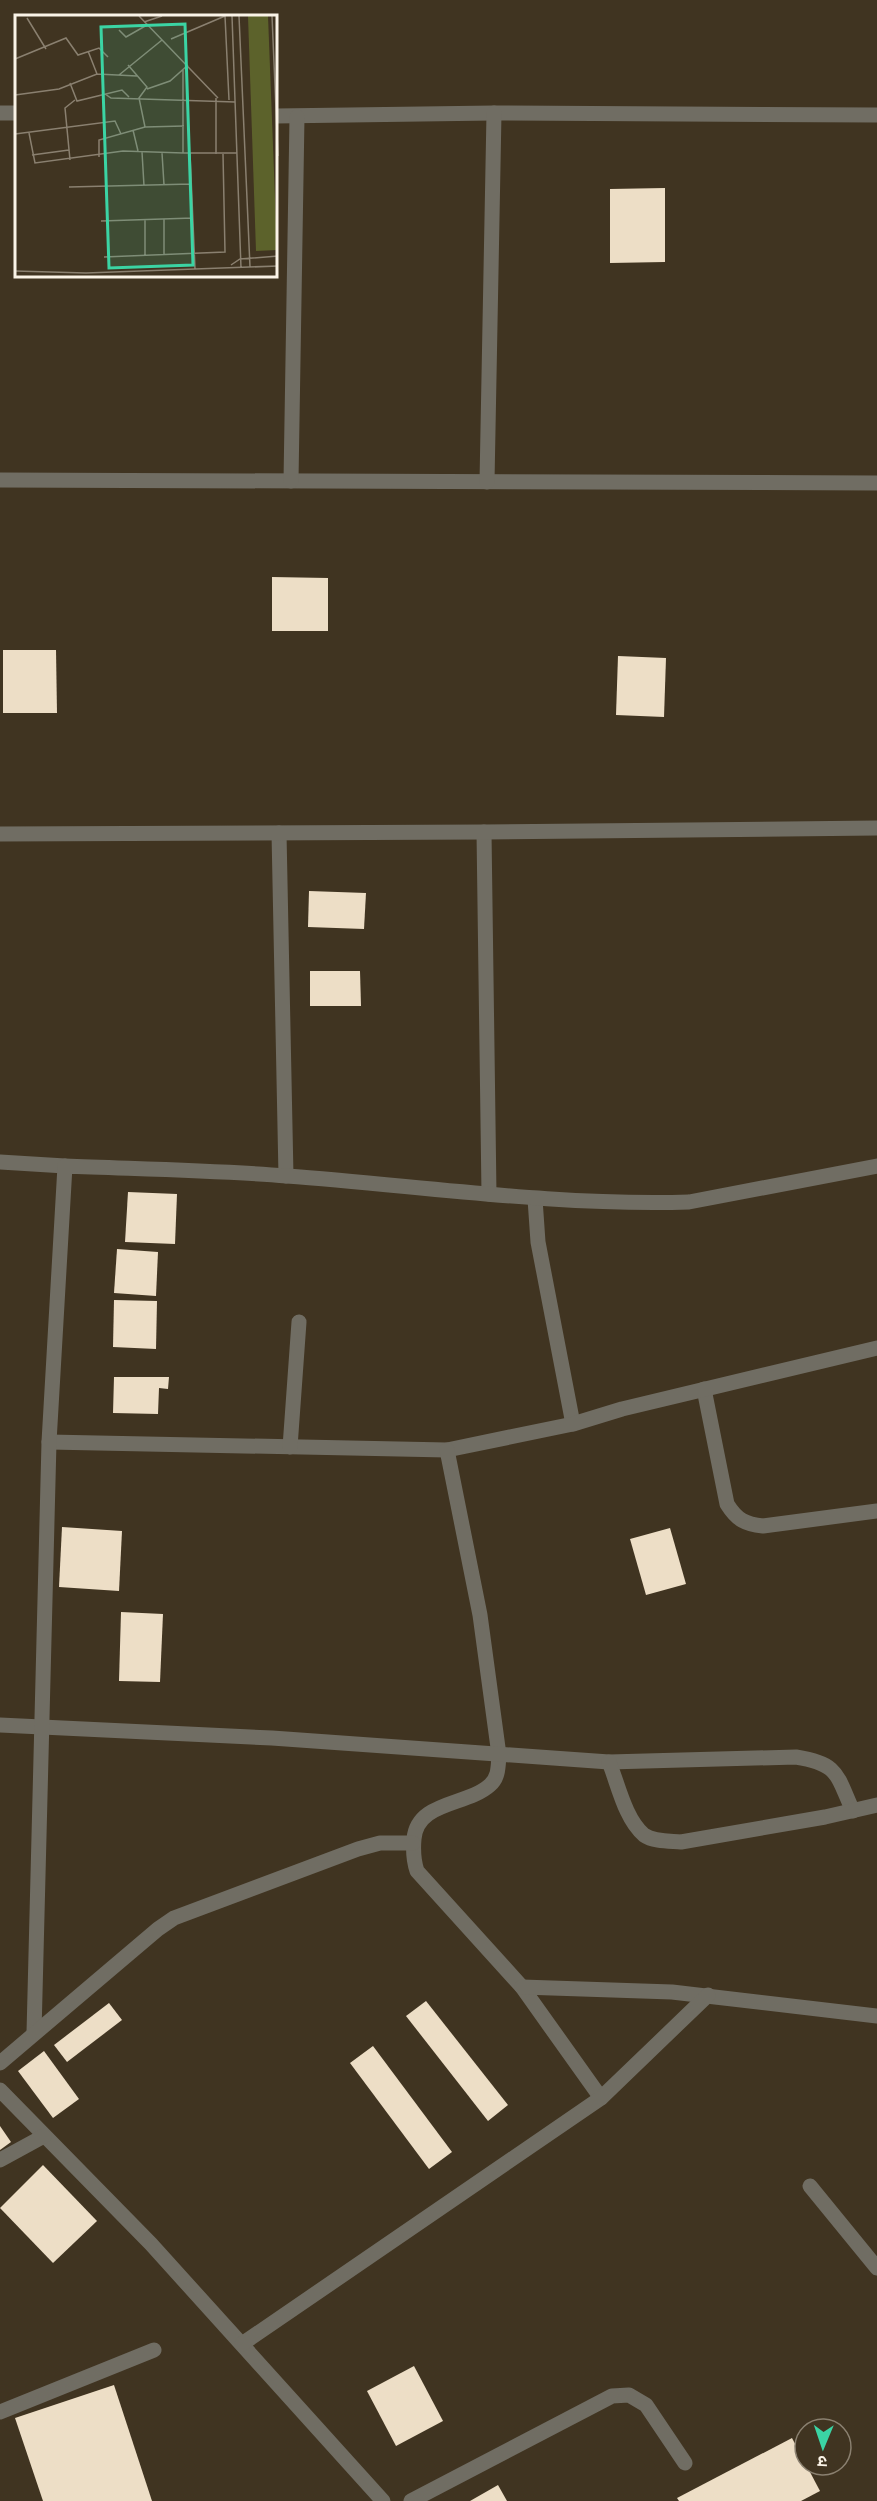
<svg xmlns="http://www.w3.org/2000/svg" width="877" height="2501" font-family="Commissioner,'Noto Sans Devanagari',sans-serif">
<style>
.building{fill:#eddec6}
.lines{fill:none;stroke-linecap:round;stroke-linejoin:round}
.street{stroke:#706d63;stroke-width:15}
.inset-road{fill:none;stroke:#8a8070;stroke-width:1.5}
.view{fill:#3bd4a4;fill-opacity:0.15;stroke:#3bd4a4;stroke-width:3}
.inset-edge{fill:none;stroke:#faf3e7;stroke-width:3}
</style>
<rect width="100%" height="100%" fill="#403421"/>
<g class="building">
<polygon points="665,188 665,262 610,263 610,189"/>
<polygon points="272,577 328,578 328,631 272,631"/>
<polygon points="3,650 56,650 57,713 3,713"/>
<polygon points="618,656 666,658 664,717 616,715"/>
<polygon points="309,891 366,893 364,929 308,927"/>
<polygon points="310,971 360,971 361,1006 310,1006"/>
<polygon points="128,1192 177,1194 175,1244 125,1242"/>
<polygon points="117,1249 158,1252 156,1296 114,1293"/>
<polygon points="114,1300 157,1301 156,1349 113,1347"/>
<polygon points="114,1377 169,1377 168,1389 159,1388 158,1414 113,1413"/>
<polygon points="62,1527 122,1531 119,1591 59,1587"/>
<polygon points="670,1528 686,1584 646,1595 630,1539"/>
<polygon points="121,1612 163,1614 160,1682 119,1681"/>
<polygon points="426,2001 508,2105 488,2121 406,2016"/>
<polygon points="109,2003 122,2020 67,2062 54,2045"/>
<polygon points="373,2046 452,2152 429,2169 350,2063"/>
<polygon points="44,2051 79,2099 53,2118 18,2071"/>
<polygon points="0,2126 11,2142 0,2150"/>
<polygon points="43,2165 97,2221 53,2263 0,2208"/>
<polygon points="414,2366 443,2421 396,2446 367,2391"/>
<polygon points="114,2385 152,2501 43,2501 15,2418"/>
<polygon points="792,2438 820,2491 801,2501 679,2501 677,2498"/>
<polygon points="498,2485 507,2501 470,2501"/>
</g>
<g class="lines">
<g class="street">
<polyline points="0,113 16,113"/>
<polyline points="276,116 494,113 877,115"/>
<polyline points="0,480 877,483"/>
<polyline points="291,481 297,117"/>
<polyline points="487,482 494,113"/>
<polyline points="484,832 489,1194"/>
<polyline points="279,833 286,1176"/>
<polyline points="0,834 484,832 877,828"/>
<polyline points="0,1162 65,1166"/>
<polyline points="535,1199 538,1242 573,1424"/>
<path d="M704,1389L727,1504C737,1520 745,1524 763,1526L877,1511"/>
<polyline points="49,1442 447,1450 573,1424 622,1409 877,1348"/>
<polyline points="290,1447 299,1322"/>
<path d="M447,1450L480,1615L499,1755C498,1766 499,1777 490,1785C467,1806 417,1801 414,1839C413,1850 413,1859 417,1871L522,1987L601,2098"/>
<path d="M0,1725L272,1738L609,1762L796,1757C839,1764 836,1774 853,1811"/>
<path d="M609,1762C618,1784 625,1819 644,1835C654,1842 670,1841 681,1842L825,1817L877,1805"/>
<polyline points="522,1987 672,1992 877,2016"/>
<path d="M34,2033L49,1442L65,1166C139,1169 213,1170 287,1176C421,1186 555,1206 689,1202L877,1166"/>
<polyline points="0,2063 158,1929 174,1918 358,1849 380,1843 413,1843"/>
<polyline points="0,2090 151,2244 383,2501"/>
<polyline points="0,2160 44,2136"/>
<polyline points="810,2186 877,2268"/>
<polyline points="242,2344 601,2098 708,1995"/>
<polyline points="0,2412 154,2350"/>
<polyline points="411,2501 612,2396 629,2395 646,2405 685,2463"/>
</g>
</g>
<g transform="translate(15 15)">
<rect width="262" height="262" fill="#403421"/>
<path d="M233,1H253L262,235L241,236Z" fill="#5c622b"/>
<path class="inset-road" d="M124,1L203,83M210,1L214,85M217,1L226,253M224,1L235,252M257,1L263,141M12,3L31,34M129,7L147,1M104,15L111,22L132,10M156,24L210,1M73,36L82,59M0,44L51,23L63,40L84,33L93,42M113,50L132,72L124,83L130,112M104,60L147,25M55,68L62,86L107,75L114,82M132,74L155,66L173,50M90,79L96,83L220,87M0,80L44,74L82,59L122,61M201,83V139M118,115L123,136M14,118L20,148L108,136L168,138V54M0,119L100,106L106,119M127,137L129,171M147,138L149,170M168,138H222M175,138L180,254M17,140L54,135M84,142V125L130,112L169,111M55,145L50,93L60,85M54,172L176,169M149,204V239M130,205V240M86,206L178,203M89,242L210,237L208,139M216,250L225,244L263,241M0,256L71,258L263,251"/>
<path class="view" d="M170,9L178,250L94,253L86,12Z"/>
<rect width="262" height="262" class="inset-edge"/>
</g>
<g transform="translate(823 2447) rotate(182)"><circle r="28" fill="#403421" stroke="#8a8070" stroke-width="1.5"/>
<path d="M0-4.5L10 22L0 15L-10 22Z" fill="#3bd4a4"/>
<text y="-9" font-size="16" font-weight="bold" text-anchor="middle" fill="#faf3e7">उ</text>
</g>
</svg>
